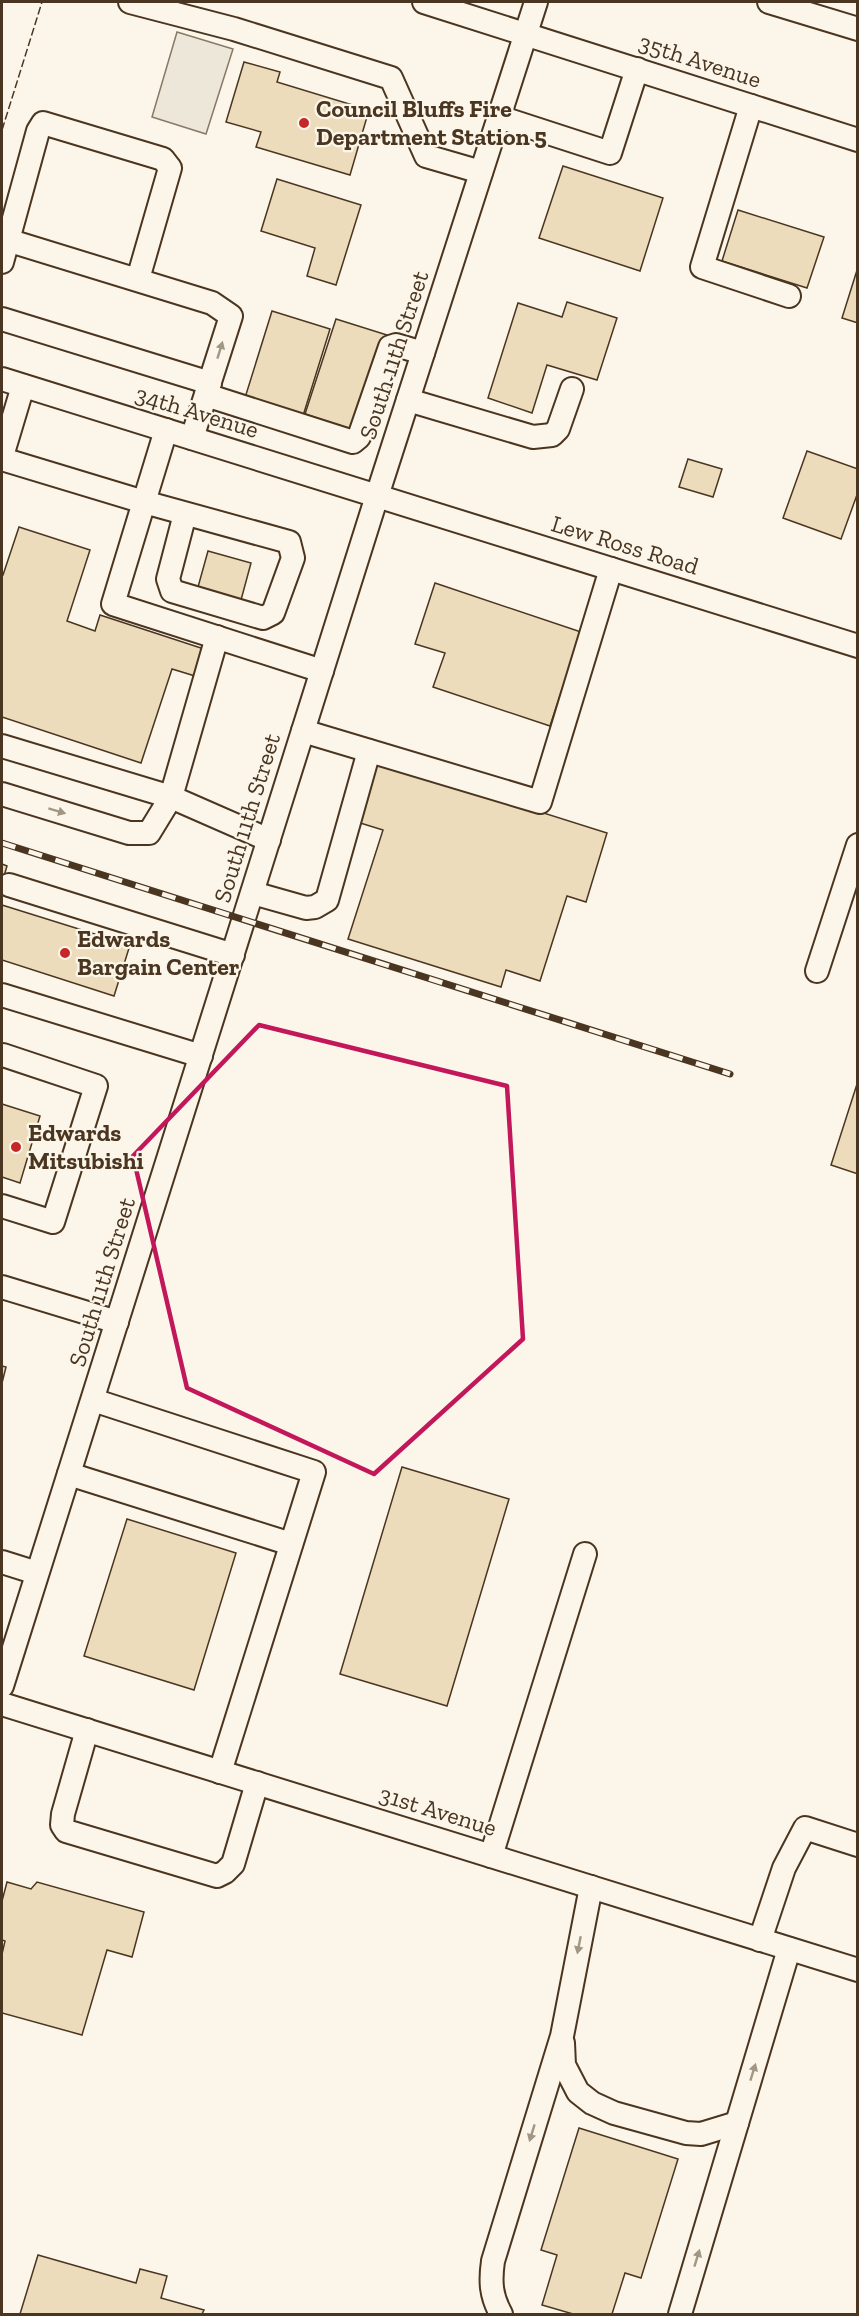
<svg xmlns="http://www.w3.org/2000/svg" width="859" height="2316" font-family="'Zilla Slab',serif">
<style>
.parking{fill:#ede7d9;stroke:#887966;stroke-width:1.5}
.building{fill:#ecdcbc;stroke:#4a3520;stroke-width:1.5}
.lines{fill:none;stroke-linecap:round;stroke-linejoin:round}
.minor-casing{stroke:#4a3520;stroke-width:26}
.minor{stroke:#fbf6e9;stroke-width:22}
.rail-casing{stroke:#4a3520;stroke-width:7}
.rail{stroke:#fbf6e9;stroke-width:4.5;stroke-dasharray:14;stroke-linecap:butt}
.fence{stroke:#4a3520;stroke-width:1.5;stroke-dasharray:8 3;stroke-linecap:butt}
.oneway{fill:#a29684}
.marked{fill:none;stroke:#c2185b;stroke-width:4.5;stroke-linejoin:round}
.poi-dot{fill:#c62828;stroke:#fbf6e9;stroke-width:2}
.labels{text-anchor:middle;stroke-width:4.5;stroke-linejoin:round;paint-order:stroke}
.street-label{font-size:24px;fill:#4a3520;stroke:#fbf6e9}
.poi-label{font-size:24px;font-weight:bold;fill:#4a3520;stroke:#fbf6e9;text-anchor:start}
</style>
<rect width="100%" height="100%" fill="#fbf6e9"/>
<polygon class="parking" points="177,32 233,49 206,134 152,117"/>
<g class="building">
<polygon points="244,62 280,72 277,82 369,110 350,175 256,147 261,132 226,122"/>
<polygon points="563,166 663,198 640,271 539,238"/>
<polygon points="277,179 361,205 336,285 307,276 315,248 261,231"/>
<polygon points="738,210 824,237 807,288 722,261"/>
<polygon points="858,267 858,323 842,318"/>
<polygon points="567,302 617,318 597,380 547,365 532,413 488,398 518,303 562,317"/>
<polygon points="272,311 330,329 302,419 244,401"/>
<polygon points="336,319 387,335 357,431 305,414"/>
<polygon points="807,451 858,469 858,492 841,539 783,518"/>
<polygon points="688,459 722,469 713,497 679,487"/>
<polygon points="19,527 90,550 67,621 95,631 100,615 204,649 195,676 172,669 141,763 2,717 2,575 3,575"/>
<polygon points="208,551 251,563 241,600 198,587"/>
<polygon points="435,583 581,632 550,726 433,687 445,653 415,644"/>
<polygon points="376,760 607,833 586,902 567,896 540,981 506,970 501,987 348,939 383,830 357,822"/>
<polygon points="2,864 7,866 2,883"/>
<polygon points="2,905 130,945 114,996 2,960"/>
<polygon points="858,1081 858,1174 831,1165"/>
<polygon points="2,1104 40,1116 20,1183 2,1177"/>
<polygon points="2,1366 6,1367 2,1383"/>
<polygon points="402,1467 509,1499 447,1706 340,1674"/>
<polygon points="127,1519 236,1553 194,1690 84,1656"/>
<polygon points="7,1882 31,1889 37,1882 144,1912 132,1957 107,1950 82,2035 2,2013 2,1954 5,1941 2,1940 2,1901"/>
<polygon points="579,2128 678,2159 641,2278 625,2273 612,2314 573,2314 542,2305 557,2255 541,2250"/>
<polygon points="38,2255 136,2283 140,2269 167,2276 161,2298 204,2310 202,2314 20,2314"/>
</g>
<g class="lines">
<defs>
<g id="minor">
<polyline points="130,2 234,29 391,78 426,156 481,172"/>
<polyline points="424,2 858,140"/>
<polyline points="769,2 858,29"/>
<polyline points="751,106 702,267 789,296"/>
<polyline points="499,117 610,153 637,69"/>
<polyline points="7,240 212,303 231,316 192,438"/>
<polyline points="2,262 38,131 43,123 163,159 170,168 138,279"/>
<polyline points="2,319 210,383"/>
<polyline points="2,379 858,646"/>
<polyline points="206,395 353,442 359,437 390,347 396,345 423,353"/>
<polyline points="408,400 533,437 552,435 558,429 572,389"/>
<polyline points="166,430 144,502 289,542 293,558 273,613 263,618 172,591 168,579 185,514"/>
<polyline points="2,456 23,386"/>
<polyline points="2,459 144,502 113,604 322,671"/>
<polyline points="217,637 171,797 269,840"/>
<polyline points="303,731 540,802 611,569"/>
<polyline points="2,746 171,797 149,833 129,833 2,794"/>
<polyline points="9,885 233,955"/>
<polyline points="253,893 306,908 315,907 327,900 369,751"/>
<polyline points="817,971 858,845"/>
<polyline points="2,995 201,1056"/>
<polyline points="2,1206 53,1222 96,1086 3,1055"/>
<polyline points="2,1287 117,1322"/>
<polyline points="93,1400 314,1472 220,1772"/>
<polyline points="69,1474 291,1544"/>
<polyline points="2,1562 37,1573"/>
<polyline points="2,1686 377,496 536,2"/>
<polyline points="2,1704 858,1970"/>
<polyline points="87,1730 63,1814 62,1825 66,1831 217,1876 225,1872 233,1864 257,1783"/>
<polyline points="491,1856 585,1554"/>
<polyline points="760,1940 784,1868 805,1828 858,1845"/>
<polyline points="563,2043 564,2065 578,2092 592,2103 614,2113 686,2133 701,2134 737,2123"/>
<path d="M501,2314C491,2296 490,2282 493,2261L562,2036L591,1887"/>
<polyline points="680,2314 789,1949"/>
</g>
</defs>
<use href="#minor" class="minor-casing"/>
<use href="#minor" class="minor"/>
<defs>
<polyline id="rail" points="2,843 730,1074"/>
</defs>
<use href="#rail" class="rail-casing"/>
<use href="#rail" class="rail"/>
<polyline class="fence" points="2,130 42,2"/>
</g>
<defs><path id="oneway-solid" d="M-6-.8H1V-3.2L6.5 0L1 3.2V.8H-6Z" transform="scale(1.5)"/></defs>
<g class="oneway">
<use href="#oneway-solid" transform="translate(220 350) rotate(-73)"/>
<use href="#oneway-solid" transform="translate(57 811) rotate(17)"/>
<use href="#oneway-solid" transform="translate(579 1945) rotate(101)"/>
<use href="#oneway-solid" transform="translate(753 2072) rotate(-73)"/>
<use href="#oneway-solid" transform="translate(532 2133) rotate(107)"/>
<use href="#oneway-solid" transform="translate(697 2258) rotate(-73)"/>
</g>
<path class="marked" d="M259,1025L507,1086L523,1339L374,1474L187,1388L133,1156Z"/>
<g class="poi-dot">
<circle cx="304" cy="123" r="6"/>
<circle cx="65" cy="953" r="6"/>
<circle cx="16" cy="1147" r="6"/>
</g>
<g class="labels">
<g class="street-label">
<text transform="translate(700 61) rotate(18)" y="8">35th Avenue</text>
<text transform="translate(394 355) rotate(-72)" y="8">South 11th Street</text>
<text transform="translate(197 412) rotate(17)" y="8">34th Avenue</text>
<text transform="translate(625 545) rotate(17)" y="8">Lew Ross Road</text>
<text transform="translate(247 818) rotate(-73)" y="8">South 11th Street</text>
<text transform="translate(102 1282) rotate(-73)" y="8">South 11th Street</text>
<text transform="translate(438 1811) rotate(17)" y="8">31st Avenue</text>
</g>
<g class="poi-label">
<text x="316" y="117">Council Bluffs Fire<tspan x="316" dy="28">Department Station 5</tspan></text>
<text x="77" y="947">Edwards<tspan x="77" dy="28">Bargain Center</tspan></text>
<text x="28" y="1141">Edwards<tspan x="28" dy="28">Mitsubishi</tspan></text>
</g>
</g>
<rect width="859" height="2316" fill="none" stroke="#4a3520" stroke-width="6"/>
</svg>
